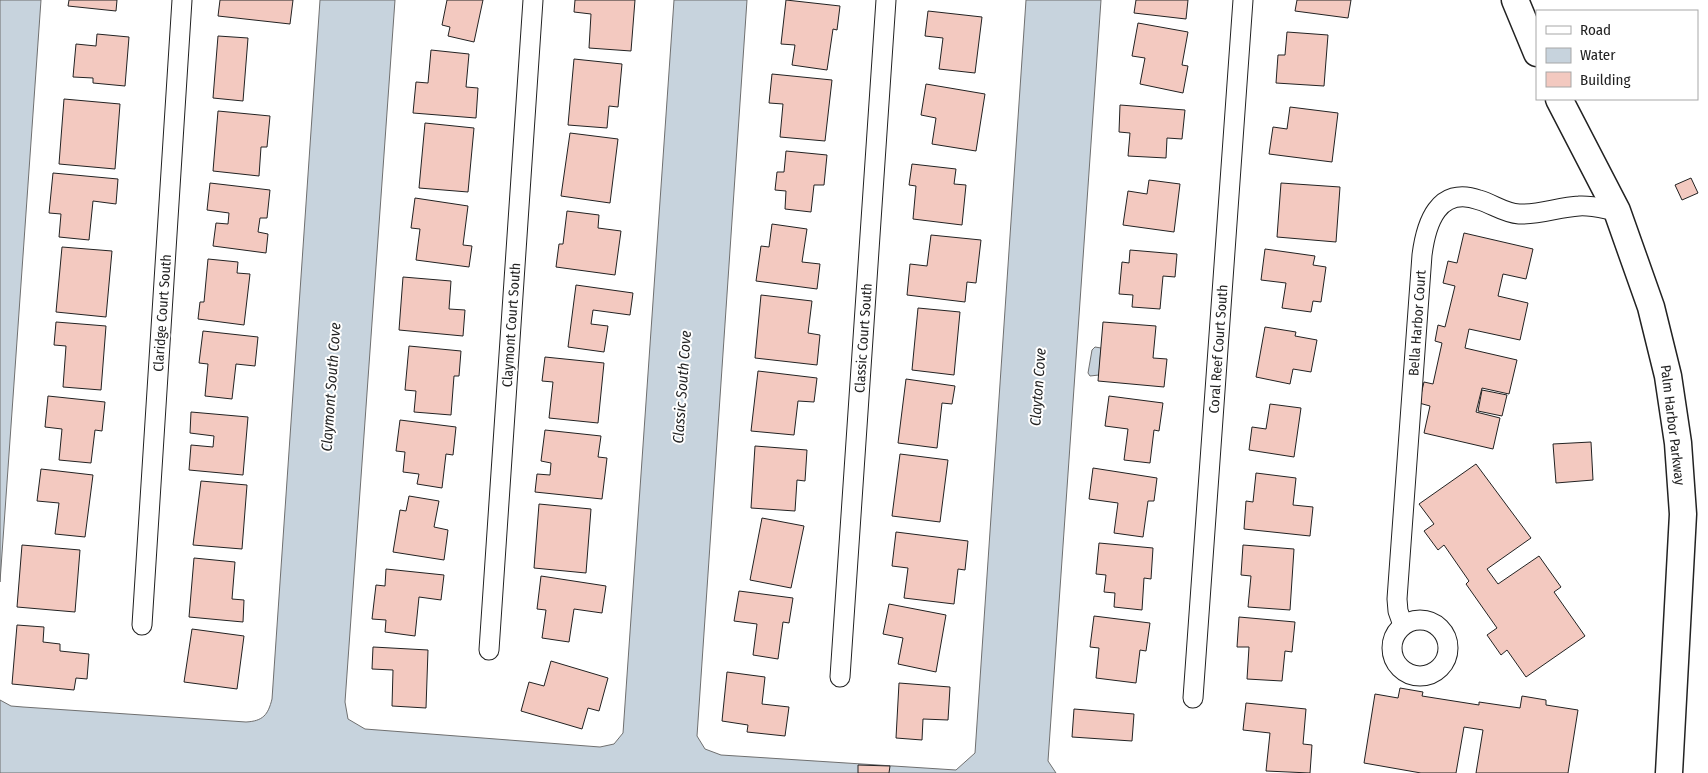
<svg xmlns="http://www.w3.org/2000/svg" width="1708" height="773" font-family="'Fira Sans Condensed',sans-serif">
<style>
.water{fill:#c7d3dd;stroke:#6f6f6f}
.building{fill:#f3c9c0;stroke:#222}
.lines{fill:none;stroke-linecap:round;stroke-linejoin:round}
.street-casing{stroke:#222;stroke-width:21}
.secondary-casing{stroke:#222;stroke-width:29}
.street{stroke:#fff;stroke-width:19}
.secondary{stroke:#fff;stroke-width:26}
.labels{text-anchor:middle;stroke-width:4;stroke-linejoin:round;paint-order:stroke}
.street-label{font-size:14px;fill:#222;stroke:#fff}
.water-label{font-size:15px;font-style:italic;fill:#222;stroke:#fff}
</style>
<rect width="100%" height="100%" fill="#fff"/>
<g class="water">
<polygon points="0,0 41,0 0,582"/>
<path d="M320,0H395L345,702L348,719L365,729L600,747L614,744L623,733L674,0H747L697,736L705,749L721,755L956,770L975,753L1026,0H1101L1048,761L1056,773H0V700L11,706L23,707L246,722C263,721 268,715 272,699Z"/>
<polygon points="1095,347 1101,348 1099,375 1090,376 1088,373 1092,350"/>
</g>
<g class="building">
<polygon points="69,0 117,0 116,11 68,6"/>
<polygon points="220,0 293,0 290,24 218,16"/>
<polygon points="447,0 483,0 474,42 448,36 450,27 442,25"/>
<polygon points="575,0 635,0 631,51 589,48 591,14 574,12"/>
<polygon points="786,0 840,6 837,30 833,29 827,70 792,65 795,45 781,44"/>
<polygon points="1136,0 1188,0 1186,19 1134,13"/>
<polygon points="1297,0 1351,0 1348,18 1295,11"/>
<polygon points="928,11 982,17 975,73 939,69 943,38 925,36"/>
<polygon points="1138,23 1188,32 1182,65 1188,66 1183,93 1140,84 1145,58 1132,56"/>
<polygon points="1287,32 1328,35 1324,86 1276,83 1278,55 1285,55"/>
<polygon points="97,34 129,37 125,86 93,83 93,78 73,77 76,44 96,46"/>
<polygon points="218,36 248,38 243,101 213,98"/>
<polygon points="431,50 469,54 466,87 478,88 476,118 413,113 416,82 428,83"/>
<polygon points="574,59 622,64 618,107 609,106 607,128 568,125"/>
<polygon points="772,74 832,80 825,141 780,137 783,104 769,103"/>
<polygon points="926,84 985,94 976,151 932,144 936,118 921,115"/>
<polygon points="64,99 120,104 115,169 59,164"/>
<polygon points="1120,105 1185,110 1182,139 1167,138 1166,158 1128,156 1130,133 1119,132"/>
<polygon points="1290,107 1338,113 1332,162 1269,154 1273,127 1287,129"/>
<polygon points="218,111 270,116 267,147 261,147 259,176 213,171"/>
<polygon points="425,123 474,128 468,192 419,188"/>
<polygon points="570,133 618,139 610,203 561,196"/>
<polygon points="786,151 827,155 824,185 814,185 811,212 785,209 786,191 775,190 777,172 784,172"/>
<polygon points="912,164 956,169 954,184 966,185 962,225 913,219 916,186 909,185"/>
<polygon points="53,173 118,179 116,204 93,201 89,240 59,237 61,214 49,213"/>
<polygon points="1691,178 1698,193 1682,200 1675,185"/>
<polygon points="1149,180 1180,184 1174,232 1123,225 1128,191 1147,194"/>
<polygon points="210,183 270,190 267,218 260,218 258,232 268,234 266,253 213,246 216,223 228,224 229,213 207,210"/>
<polygon points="1281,183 1340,187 1336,242 1277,237"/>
<polygon points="415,198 468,206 463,245 472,246 469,267 416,260 420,229 411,228"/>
<polygon points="567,211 599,215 598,228 621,231 615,275 556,267 559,244 563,244"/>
<polygon points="772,224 807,229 802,262 820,264 817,289 756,281 761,246 769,247"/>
<polygon points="1464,233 1533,249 1526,279 1503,274 1498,296 1528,303 1520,340 1469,329 1465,348 1517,360 1509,394 1482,388 1476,412 1500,418 1493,449 1424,433 1430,406 1419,403 1424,382 1433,384 1442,343 1435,341 1438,325 1445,327 1455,286 1443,283 1448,261 1457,263"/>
<polygon points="931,235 981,240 976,283 967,282 965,302 907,295 910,264 927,266"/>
<polygon points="62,247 112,251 106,317 56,312"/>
<polygon points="1265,249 1315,256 1313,265 1326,267 1321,302 1313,301 1311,312 1282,308 1286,283 1261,280"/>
<polygon points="1130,250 1177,254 1175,277 1163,276 1160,309 1132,307 1133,295 1119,294 1122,262 1129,263"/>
<polygon points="208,259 238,262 237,273 250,274 244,325 198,319 200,302 204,302"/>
<polygon points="403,277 451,281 449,309 465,310 463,336 399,330"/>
<polygon points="576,285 633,293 630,315 593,310 591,324 608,326 604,352 568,347"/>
<polygon points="761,295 812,301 808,333 820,335 817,365 755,358"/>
<polygon points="918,308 960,312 954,375 912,370"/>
<polygon points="56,322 106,326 101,390 63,387 66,346 54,345"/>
<polygon points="1103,322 1156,326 1153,358 1167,359 1164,387 1098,381"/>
<polygon points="1265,327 1296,332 1295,336 1317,340 1311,372 1293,369 1290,384 1256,377"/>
<polygon points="203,331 258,337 255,366 236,364 232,399 205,396 208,364 199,363"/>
<polygon points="409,346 461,351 459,376 454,376 451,415 414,412 416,391 405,390"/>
<polygon points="545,357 604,363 598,423 549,418 553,382 542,381"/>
<polygon points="758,371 817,378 814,402 798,401 794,435 751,431"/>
<polygon points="906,379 955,386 952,404 942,403 937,448 898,443"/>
<polygon points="1482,390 1507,395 1502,416 1478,411"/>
<polygon points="48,396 105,402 102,431 95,430 91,463 59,460 62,429 45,427"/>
<polygon points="1109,396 1163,403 1159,431 1154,430 1150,463 1124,460 1128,429 1105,426"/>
<polygon points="1270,404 1301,408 1294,457 1249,450 1252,427 1266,429"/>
<polygon points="191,412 248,417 243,475 189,470 191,445 213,447 214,436 190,433"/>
<polygon points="400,420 456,427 453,455 446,454 442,488 417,484 419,474 403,472 405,452 396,451"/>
<polygon points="545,430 601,436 598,457 607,458 602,499 535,492 537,474 550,475 551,463 541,461"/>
<polygon points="1591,442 1593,480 1556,483 1553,444"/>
<polygon points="755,446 807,450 805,481 797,480 795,511 751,508"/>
<polygon points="900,454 948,460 940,522 892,516"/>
<polygon points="1476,464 1531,538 1487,569 1498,584 1539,556 1561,587 1554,592 1585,636 1526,677 1507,650 1501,655 1487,635 1497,628 1466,584 1469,581 1444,545 1438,550 1424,531 1434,524 1419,504"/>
<polygon points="1093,468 1157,478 1154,501 1148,501 1143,537 1114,533 1118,503 1089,499"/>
<polygon points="41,469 93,475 85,537 55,534 59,503 37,501"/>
<polygon points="1256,473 1296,478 1293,505 1313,507 1310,536 1244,529 1246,501 1253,502"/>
<polygon points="201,481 247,485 242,549 193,545"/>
<polygon points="409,496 439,501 434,527 448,530 444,560 393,552 400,510 406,511"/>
<polygon points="539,504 591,509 586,573 534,568"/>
<polygon points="762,518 804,526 791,588 750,580"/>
<polygon points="896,532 968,541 965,570 958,569 954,604 904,598 908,568 892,566"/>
<polygon points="1099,543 1153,548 1151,579 1144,578 1142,610 1114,607 1115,593 1104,592 1106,575 1096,574"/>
<polygon points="22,545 80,550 75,612 17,607"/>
<polygon points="1243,545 1294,549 1290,610 1248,607 1251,576 1241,575"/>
<polygon points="194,558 235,562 232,599 244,600 243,622 189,617"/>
<polygon points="386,569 444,575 441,600 419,597 415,636 385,632 386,620 372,619 376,585 385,586"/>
<polygon points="541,576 606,586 602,613 574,609 569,642 542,638 546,610 537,609"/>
<polygon points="739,591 793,598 789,623 783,622 778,659 753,655 757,624 734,621"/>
<polygon points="889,604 946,615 936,672 898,664 903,638 883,634"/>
<polygon points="1094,616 1150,623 1146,651 1140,650 1136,683 1096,678 1099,648 1090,647"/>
<polygon points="1239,617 1295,622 1292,652 1285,651 1282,681 1247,679 1249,647 1237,647"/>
<polygon points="17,625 44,627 43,642 60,644 60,651 89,654 87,679 76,678 74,690 12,684"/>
<polygon points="192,629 244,636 237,689 184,682"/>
<polygon points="373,647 428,650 426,708 392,706 393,670 372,669"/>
<polygon points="551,661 608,678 599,711 588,708 582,729 521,711 529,682 544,686"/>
<polygon points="727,672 765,677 762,704 789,707 785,736 747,732 748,725 722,721"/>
<polygon points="899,683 950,687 948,720 923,719 922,740 896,738"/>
<polygon points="1400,688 1423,692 1422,696 1479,705 1479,702 1520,708 1522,696 1546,700 1546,705 1578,710 1568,773 1476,773 1483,730 1464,727 1456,773 1421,773 1364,763 1375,694 1398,698"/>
<polygon points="1246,703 1306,709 1303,744 1312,745 1310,773 1266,771 1270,733 1243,730"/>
<polygon points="1074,709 1134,714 1132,741 1072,737"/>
<polygon points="858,765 890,766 889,773 858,773"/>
</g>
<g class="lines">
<defs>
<g id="street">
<circle cx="1420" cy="648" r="28"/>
<polyline points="142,625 182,0"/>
<path d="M1403,625L1398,611L1397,599L1422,255C1426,224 1438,185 1479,200C1493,204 1504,213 1519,214C1539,215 1559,207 1579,206C1591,205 1605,209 1617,211"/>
<polyline points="489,650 533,0"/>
<polyline points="840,677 886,0"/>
<polyline points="1193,698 1243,0"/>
</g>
<g id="secondary">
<polyline points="1515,0 1537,53"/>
<polyline points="1559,99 1617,211 1651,307 1668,376 1678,443 1683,514 1669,773"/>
</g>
</defs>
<use href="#street" class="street-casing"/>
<use href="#secondary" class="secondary-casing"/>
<use href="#street" class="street"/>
<use href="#secondary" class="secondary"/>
</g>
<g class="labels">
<g class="street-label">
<text transform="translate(162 313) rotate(-86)" y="5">Claridge Court South</text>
<text transform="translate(1417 323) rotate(-86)" y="5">Bella Harbor Court</text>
<text transform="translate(511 325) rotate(-86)" y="5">Claymont Court South</text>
<text transform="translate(863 338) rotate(-86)" y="5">Classic Court South</text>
<text transform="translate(1218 349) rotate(-86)" y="5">Coral Reef Court South</text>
<text transform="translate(1673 425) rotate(83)" y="5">Palm Harbor Parkway</text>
</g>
<g class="water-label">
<text transform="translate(331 387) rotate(-86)" y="5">Claymont South Cove</text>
<text transform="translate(682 387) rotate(-86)" y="5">Classic South Cove</text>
<text transform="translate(1038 387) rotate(-86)" y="5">Clayton Cove</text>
</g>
</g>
<rect x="1536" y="10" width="162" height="90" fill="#ffffff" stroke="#a7a7a7"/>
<rect x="1546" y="26" width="25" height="8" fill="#ffffff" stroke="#a7a7a7"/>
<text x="1580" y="35" font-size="15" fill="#222222">Road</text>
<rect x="1546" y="48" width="25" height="15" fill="#c7d3dd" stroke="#a7a7a7"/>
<text x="1580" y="60" font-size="15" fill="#222222">Water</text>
<rect x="1546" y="72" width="25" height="15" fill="#f3c9c0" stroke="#a7a7a7"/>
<text x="1580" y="85" font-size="15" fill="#222222">Building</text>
</svg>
